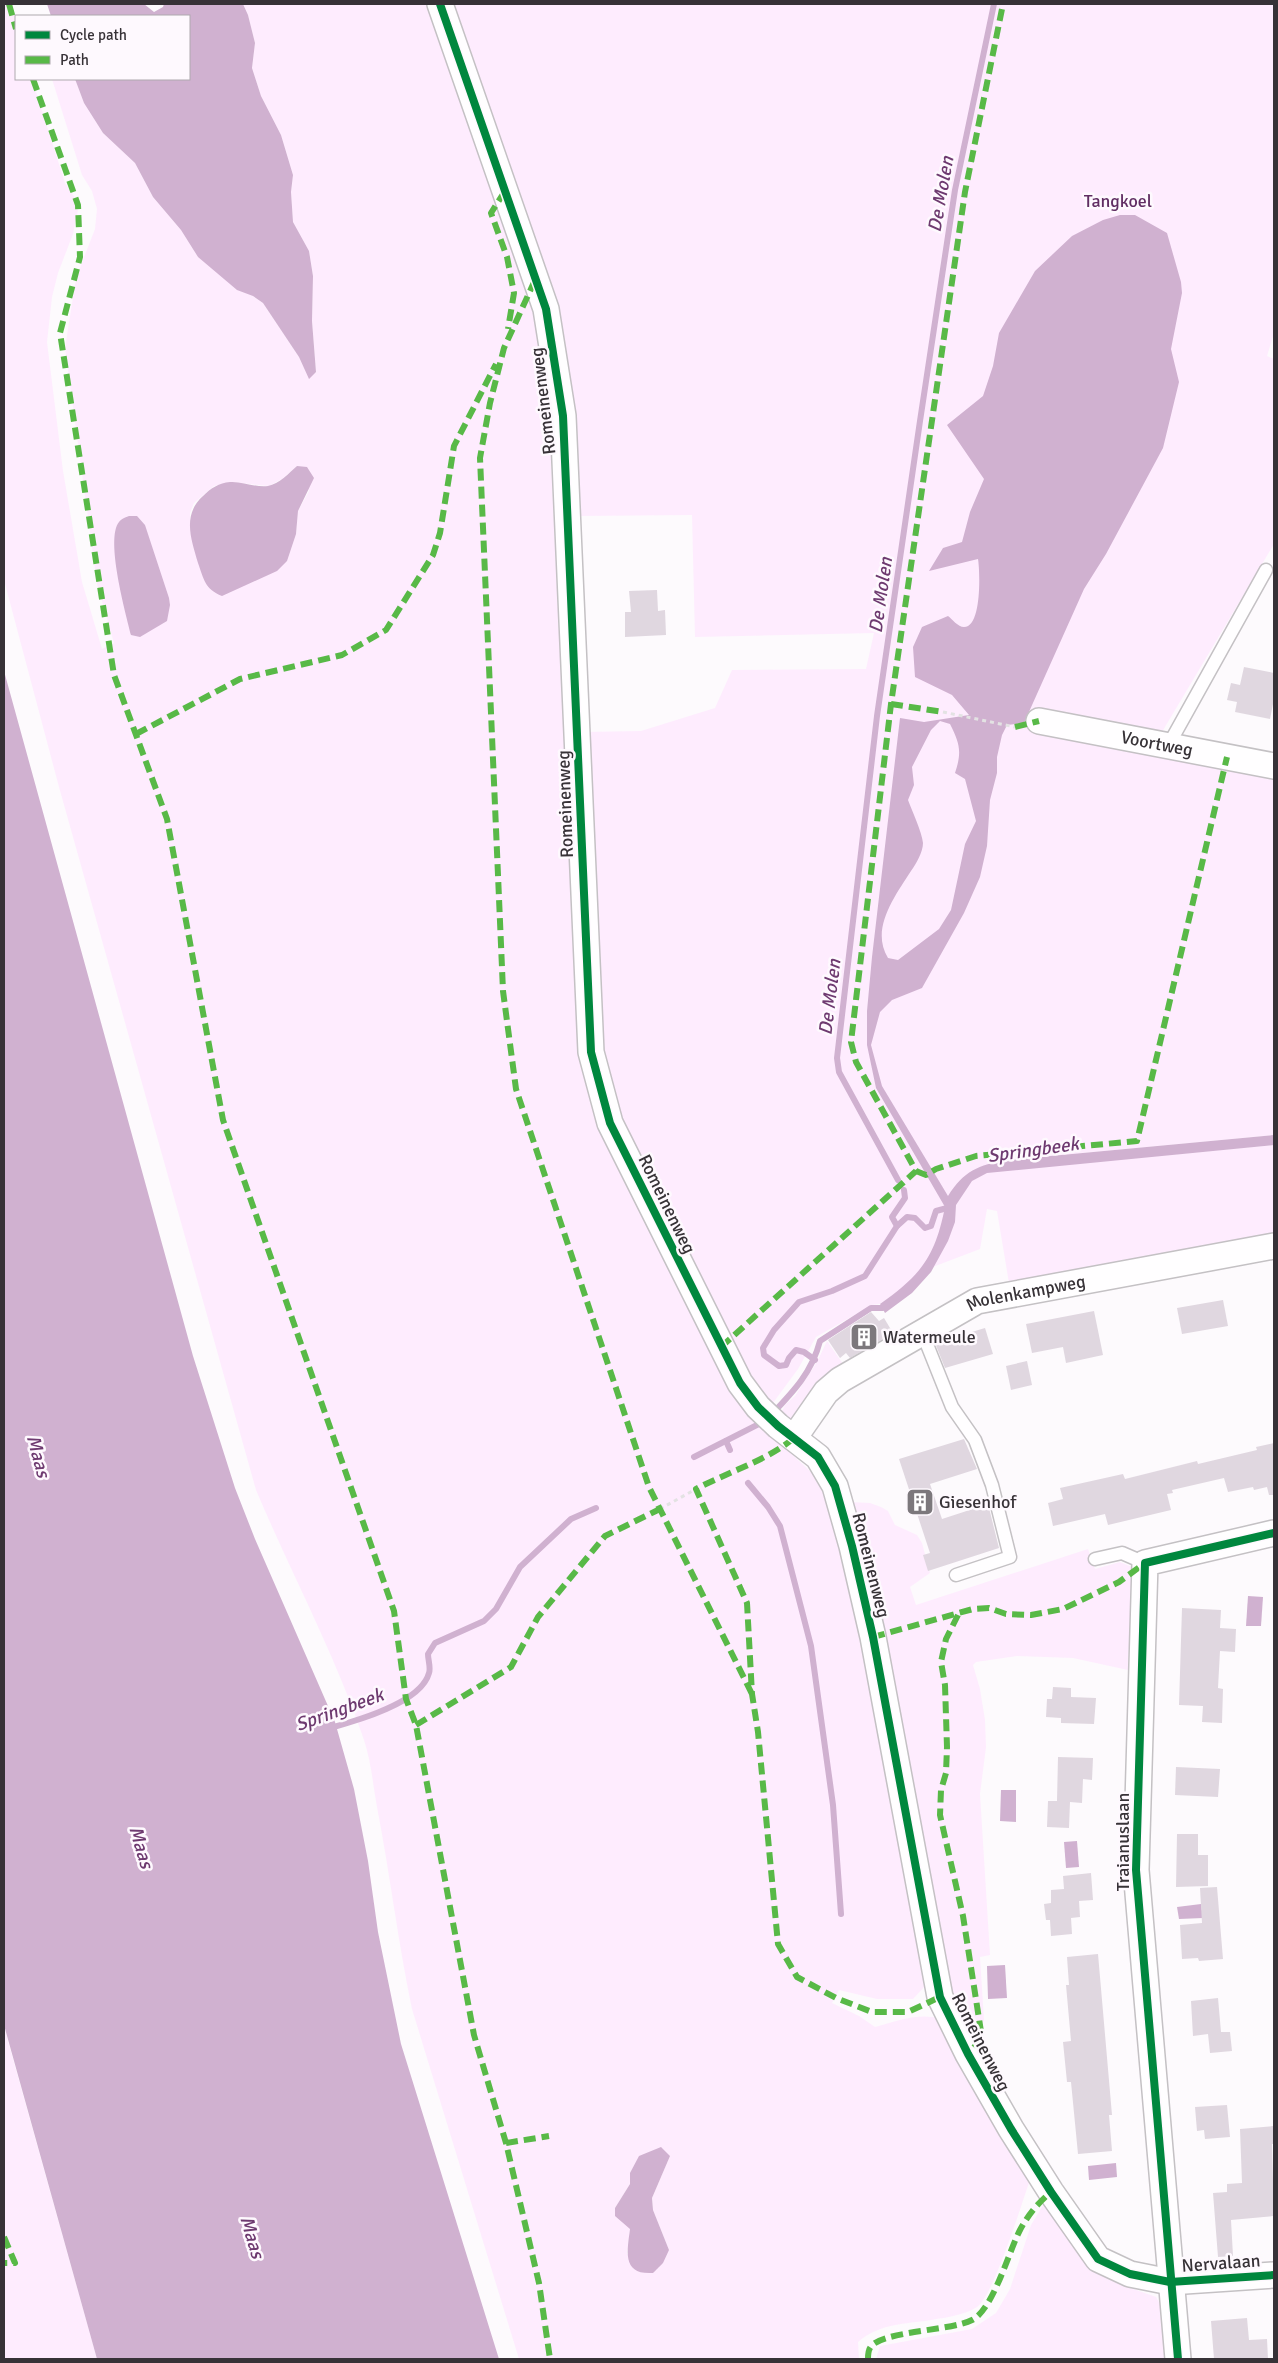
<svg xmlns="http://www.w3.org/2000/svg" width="1278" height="2363" font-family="Signika,sans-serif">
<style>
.green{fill:#feecfe;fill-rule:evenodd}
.water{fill:#d0b1d0;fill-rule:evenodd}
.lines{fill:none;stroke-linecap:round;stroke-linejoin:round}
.stream{stroke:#d0b1d0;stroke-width:6}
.building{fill:#e0d7e0}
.service-casing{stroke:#c4c1c4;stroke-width:15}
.minor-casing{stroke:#c4c1c4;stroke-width:28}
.path{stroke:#e3e2e3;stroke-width:3;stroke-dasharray:4 4;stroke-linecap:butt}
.service{stroke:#fffeff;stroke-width:12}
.minor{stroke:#fffeff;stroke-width:25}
.quiet{stroke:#58b947;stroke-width:6;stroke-dasharray:12 6;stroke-linecap:butt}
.cycleway-casing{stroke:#fef9fe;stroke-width:11}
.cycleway{stroke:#00873e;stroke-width:8}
.labels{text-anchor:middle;stroke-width:5;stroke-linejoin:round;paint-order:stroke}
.park-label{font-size:18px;fill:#612e63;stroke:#fef9fe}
.street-label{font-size:18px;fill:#373237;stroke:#fef9fe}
.poi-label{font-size:18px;fill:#373237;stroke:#fef9fe;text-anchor:start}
.water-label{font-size:19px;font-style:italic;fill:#6e3a70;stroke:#fef9fe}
</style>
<rect width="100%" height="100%" fill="#fdfafd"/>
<g class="green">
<path d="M4,4H11L16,23V79H32L65,183L75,198L78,210L73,234L58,273L52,297L47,342L63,471L82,582L102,649L114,643L97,584L65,348L76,278L95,229L97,209L92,191L82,175L52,79H75L84,103L103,133L135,163L153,197L181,230L198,257L263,303L299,357L309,378L316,372L312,321L313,276L309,251L293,222L291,192L293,175L281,135L261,96L252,68L255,43L248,15L243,4H433L533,300L549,419L579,1057L589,1095L608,1142L757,1422L812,1473L833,1511L845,1550L927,1984L913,1999H877L839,1990L832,2003L859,2016L875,2027C894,2022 920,2012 940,2019L1031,2177C1022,2202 994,2295 977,2307C964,2316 941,2318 925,2321C900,2324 878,2325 858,2342L859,2359H519L412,2009C398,1942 390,1874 377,1807C373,1785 371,1761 364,1740C335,1654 291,1573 256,1490L59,787L4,580ZM297,466L309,491L298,511L296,534L204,580L190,527V513L194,503L214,486L231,482L269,486L282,479ZM670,2156L652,2198L653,2210L669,2250L627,2254L630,2229L615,2208L630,2184Z"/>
<polygon points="447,4 1274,4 1274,333 1267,356 1274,359 1274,544 1159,737 1274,772 1274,1135 1007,1160 994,1171 1274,1145 1274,1236 1010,1289 997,1211 987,1209 980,1249 917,1273 907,1285 880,1304 872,1305 816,1337 798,1369 770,1407 738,1355 616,1108 602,1066 583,732 641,731 715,708 732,670 866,669 874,633 695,637 692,515 578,516 576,455"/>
<polygon points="827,1341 843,1364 799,1419 787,1425 782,1411 785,1405 795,1396 817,1362"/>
<polygon points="849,1502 870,1503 881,1507 888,1511 895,1525 917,1535 922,1543 930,1573 910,1587 916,1605 1088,1549 1095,1569 1120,1562 1132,1567 1128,1670 1073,1658 1017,1656 976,1662 973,1665 980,1689 985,1720 986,1747 980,1794 990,1955 980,1957 984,2020 974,2047 946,1990"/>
<polygon points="4,2025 8,2041 97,2359 4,2359"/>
<polygon points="1045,2202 1103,2274 1128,2287 1156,2297 1160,2304 1165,2359 876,2359 880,2346 972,2329 996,2313 1010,2289 1031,2225"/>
</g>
<g class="water">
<polygon points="47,4 144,4 154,12 163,7 164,4 243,4 248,15 255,43 252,68 261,96 281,135 293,175 291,192 293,222 309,251 313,276 312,321 316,372 309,379 299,357 263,303 253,296 237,290 198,257 181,230 153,197 135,163 103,133 84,103 75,79 189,79 189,16 51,16"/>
<path d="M1120,215H1135L1167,233L1181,282L1182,293L1171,349L1179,382L1163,448L1106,554L1084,589L1024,723L1007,725L1002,735L997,757V773L990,800L987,846L980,877L964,913L922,988L892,1000L880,1012L871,1045L882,1086L948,1196C964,1171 978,1165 1007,1160L1274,1135V1145L987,1173L972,1181L956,1205L955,1222L948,1241L931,1272L912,1293L885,1313L880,1304C921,1275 935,1257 945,1207L876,1088L867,1045V1011L872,957L900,718L924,722L969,715L952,695L915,677L913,647L922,627L948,616C952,619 958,627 964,627C982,627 980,571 978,559L929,571L943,548L962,542L970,512L984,479L947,425L983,396L993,366L999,333L1035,271L1072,236L1103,220ZM940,721L950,724C960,744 962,752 955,773L965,779L976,821L965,844L951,910L939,929L898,960L888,958C870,929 895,896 911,871C916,864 923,852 923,843C922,832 912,811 908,800L914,785L912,767L931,730Z"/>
<path d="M297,466L307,467L314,478L298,511L296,534L287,561L277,571L222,596C205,589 204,580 198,563C191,539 182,515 203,496C211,488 219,483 230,482C242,481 257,488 268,486C279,484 289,473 297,466Z"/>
<path d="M129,516H137L145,525L169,598L170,605L167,621L140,637L131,635C126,614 105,539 119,522C121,519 126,517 129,516Z"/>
<polygon points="4,671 193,1356 235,1488 255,1539 335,1722 354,1789 368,1861 378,1932 401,2044 499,2359 97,2359 4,2025"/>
<polygon points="1248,1596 1263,1597 1261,1626 1246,1626"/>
<polygon points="1001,1790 1016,1790 1016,1822 1000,1821"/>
<polygon points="1077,1841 1079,1867 1066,1868 1064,1842"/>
<polygon points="1201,1904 1203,1918 1179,1919 1177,1907"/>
<polygon points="1005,1965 1007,1998 988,1999 987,1966"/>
<path d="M661,2147L670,2156L652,2198L653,2210L669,2250L663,2263L653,2273C622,2275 627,2252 630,2229L615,2216V2208L630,2184V2173L639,2156Z"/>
<polygon points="1116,2163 1117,2177 1089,2180 1088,2166"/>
</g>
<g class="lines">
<g class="stream">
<polyline points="898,1180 839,1072 837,1058 877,716 920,421 955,190 994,4"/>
<polyline points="897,1226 892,1217 905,1198 904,1190"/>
<polyline points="815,1360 804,1352 796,1350 789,1358 786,1365 779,1366 764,1355 763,1348 774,1330 799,1302 832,1291 865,1276 897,1226 907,1217 915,1218 925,1228 931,1226 936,1211 951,1207 949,1204"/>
<path d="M772,1414C794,1391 812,1372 820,1341L871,1308H883L888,1304"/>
<polyline points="726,1441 730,1450"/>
<polyline points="694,1457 765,1421"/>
<polyline points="748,1483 768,1507 780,1526 811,1646 833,1805 841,1914"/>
<path d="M330,1728C356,1721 421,1703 429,1673C431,1668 428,1660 428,1654L435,1643L484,1621L496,1609L520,1567L571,1519L596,1508"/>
</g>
</g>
<g class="building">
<polygon points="657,590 658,611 665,610 666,635 625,637 625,612 631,612 629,591"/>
<polygon points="1244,667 1274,673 1274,699 1270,719 1235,712 1237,702 1227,700 1231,683 1240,685"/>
<polygon points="1223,1300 1228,1326 1182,1334 1177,1308"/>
<polygon points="1094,1311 1103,1355 1066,1363 1063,1347 1032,1353 1026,1324"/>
<polygon points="871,1312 879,1321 884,1318 893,1333 850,1358 846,1353 840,1358 828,1340"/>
<polygon points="985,1328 993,1354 945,1368 935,1343"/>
<polygon points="1027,1361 1032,1385 1011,1390 1006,1366"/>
<polygon points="964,1439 977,1469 930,1484 942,1519 988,1504 999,1548 928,1571 923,1555 930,1553 899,1459"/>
<polygon points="1274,1443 1274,1495 1269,1495 1267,1487 1254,1490 1253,1487 1228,1492 1224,1478 1172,1490 1173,1493 1167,1494 1171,1510 1108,1525 1105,1514 1053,1526 1048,1503 1063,1499 1060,1488 1123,1474 1125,1479 1197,1461 1198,1464 1257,1450 1256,1447"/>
<polygon points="1182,1608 1221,1610 1220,1628 1236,1629 1235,1652 1220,1651 1218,1688 1223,1689 1222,1723 1202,1722 1203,1706 1179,1705"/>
<polygon points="1053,1687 1071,1688 1071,1697 1096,1698 1094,1724 1061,1723 1061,1718 1046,1717 1047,1699 1052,1699"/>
<polygon points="1058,1757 1093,1758 1092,1780 1083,1779 1082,1803 1070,1802 1069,1828 1047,1827 1048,1801 1057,1801"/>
<polygon points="1176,1767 1220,1769 1218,1797 1175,1795"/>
<polygon points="1177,1834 1198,1834 1198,1855 1208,1855 1208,1886 1176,1887"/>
<polygon points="1091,1873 1093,1900 1079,1901 1080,1917 1071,1918 1072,1934 1051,1936 1050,1920 1046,1920 1044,1904 1051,1903 1051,1890 1064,1889 1063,1876"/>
<polygon points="1217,1887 1223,1959 1199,1961 1198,1958 1182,1959 1180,1925 1202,1923 1200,1888"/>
<polygon points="1098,1954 1112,2115 1109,2115 1112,2151 1078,2154 1071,2082 1067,2082 1063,2042 1071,2041 1066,1985 1069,1985 1067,1957"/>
<polygon points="1218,1998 1221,2032 1230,2032 1232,2051 1210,2053 1208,2034 1193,2036 1191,2001"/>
<polygon points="1227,2105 1230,2137 1205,2139 1204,2130 1197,2131 1195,2107"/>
<polygon points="1274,2126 1274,2144 1272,2144 1274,2216 1231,2220 1233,2256 1218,2257 1213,2193 1227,2192 1227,2184 1242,2183 1240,2129"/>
<polygon points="1247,2318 1249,2340 1267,2339 1268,2359 1214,2359 1211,2321"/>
</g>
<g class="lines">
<defs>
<g id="service">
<polyline points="1168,746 1266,570"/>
<polyline points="922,1332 952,1407 975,1440 992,1485 1010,1557 956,1575"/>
<polyline points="1095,1559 1122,1553 1145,1563"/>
</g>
<g id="minor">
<polyline points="440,4 546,309 563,416 591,1052 610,1123 740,1383 758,1407 778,1426 818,1457 835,1486 852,1546 873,1637 940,1997 968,2054 1011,2129 1051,2192 1098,2259 1130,2274 1170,2282 1274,2275"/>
<path id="s1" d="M1039,721L1274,766"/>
<path id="s2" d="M794,1438L826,1392L840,1380L977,1301L1274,1246"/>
<polyline points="1178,2359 1136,1870 1145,1563 1274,1533"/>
</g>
</defs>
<use href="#service" class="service-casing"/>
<use href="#minor" class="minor-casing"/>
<g class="path">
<polyline points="943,712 1015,727"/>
<polyline points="660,1509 696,1489"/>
</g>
<use href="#service" class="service"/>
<use href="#minor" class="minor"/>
<g class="quiet">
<polyline points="9,4 16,29"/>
<polyline points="33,79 78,205 80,257 60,333 114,675 167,819 223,1120 394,1611 406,1699 416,1725 474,2035 506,2143 539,2283 550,2359"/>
<polyline points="505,191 491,213 507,257 514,293 508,329"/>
<polyline points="535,280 504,348 490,403 480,458 503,991 516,1089 649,1487 752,1694"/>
<polyline points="891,704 943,712"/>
<polyline points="1015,727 1039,721"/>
<polyline points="136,734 240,679 342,655 386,630 433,555 440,533 454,446 496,364"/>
<polyline points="916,1171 926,1175 936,1169 976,1156 1137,1141 1227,757"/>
<polyline points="721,1347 916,1171 856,1062 851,1042 891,704 965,192 1003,4"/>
<path d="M794,1438C766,1461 728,1472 696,1489L747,1603L752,1694L758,1732L778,1944L797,1977L836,1998L872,2012H908L940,1997"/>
<polyline points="958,1615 946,1639 941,1662 945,1685 947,1747 946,1773 941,1790 940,1815 963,1916 982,2038 968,2054"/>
<polyline points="873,1637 973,1609 989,1608 1006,1614 1031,1615 1063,1609 1119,1582 1145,1563"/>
<polyline points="416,1725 511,1667 538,1617 605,1536 660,1509"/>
<polyline points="506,2143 549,2136"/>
<polyline points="4,2237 15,2263 4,2263"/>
<path d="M868,2359C868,2356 868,2351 870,2348C879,2331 951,2331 972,2320C993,2310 1009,2251 1020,2230C1028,2215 1037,2204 1051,2192"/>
</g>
<defs>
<g id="cycleway">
<polyline points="440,4 546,309 563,416 591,1052 610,1123 740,1383 758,1407 778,1426 818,1457 835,1486 852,1546 873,1637 940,1997 968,2054 1011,2129 1051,2192 1098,2259 1130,2274 1170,2282 1274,2275"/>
<polyline points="1178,2359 1136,1870 1145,1563 1274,1533"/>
</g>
</defs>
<use href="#cycleway" class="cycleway-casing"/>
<use href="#cycleway" class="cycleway"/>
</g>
<defs>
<symbol id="building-square" viewBox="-11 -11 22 22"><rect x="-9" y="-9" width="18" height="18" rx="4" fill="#7c787c" stroke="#fef9fe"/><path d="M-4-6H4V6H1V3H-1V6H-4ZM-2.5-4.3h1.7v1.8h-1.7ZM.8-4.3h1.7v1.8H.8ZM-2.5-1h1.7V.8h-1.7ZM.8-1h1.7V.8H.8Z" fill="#fff"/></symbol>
</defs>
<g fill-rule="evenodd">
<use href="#building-square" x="848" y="1321" width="32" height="32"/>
<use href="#building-square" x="904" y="1486" width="32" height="32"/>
</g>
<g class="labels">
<g class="park-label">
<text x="1118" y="207">Tangkoel</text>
</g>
<g class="street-label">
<text transform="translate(543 401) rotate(-97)" y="6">Romeinenweg</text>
<text dy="6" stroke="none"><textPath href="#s1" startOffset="120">Voortweg</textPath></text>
<text transform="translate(565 804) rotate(-92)" y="6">Romeinenweg</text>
<text transform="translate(667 1204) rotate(64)" y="6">Romeinenweg</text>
<text dy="6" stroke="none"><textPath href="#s2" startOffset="282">Molenkampweg</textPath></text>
<text transform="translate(871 1565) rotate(76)" y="6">Romeinenweg</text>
<text transform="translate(1123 1842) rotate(-90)" y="6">Traianuslaan</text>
<text transform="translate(981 2042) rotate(63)" y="6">Romeinenweg</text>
<text transform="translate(1221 2263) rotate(-4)" y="6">Nervalaan</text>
</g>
<g class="poi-label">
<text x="883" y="1343">Watermeule</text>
<text x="939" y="1508">Giesenhof</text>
</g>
<g class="water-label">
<text transform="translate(940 194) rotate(-80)" y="7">De Molen</text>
<text transform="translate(880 595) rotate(-82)" y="7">De Molen</text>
<text transform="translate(829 997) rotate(-83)" y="7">De Molen</text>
<text transform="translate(1033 1149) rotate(-8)" y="7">Springbeek</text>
<text transform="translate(39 1456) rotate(75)" y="7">Maas</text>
<text transform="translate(339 1709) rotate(-20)" y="7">Springbeek</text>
<text transform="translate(142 1847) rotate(74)" y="7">Maas</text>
<text transform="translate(253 2237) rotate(74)" y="7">Maas</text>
</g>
</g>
<rect width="1278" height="2363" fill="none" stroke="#373237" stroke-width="10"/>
<rect x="15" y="15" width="175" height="65" fill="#fef9fe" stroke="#aea9ae"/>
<rect x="25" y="31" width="25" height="8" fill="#00873e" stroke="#aea9ae"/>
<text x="60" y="40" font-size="15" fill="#373237">Cycle path</text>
<rect x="25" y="56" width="25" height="8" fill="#58b947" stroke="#aea9ae"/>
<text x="60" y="65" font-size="15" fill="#373237">Path</text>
</svg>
